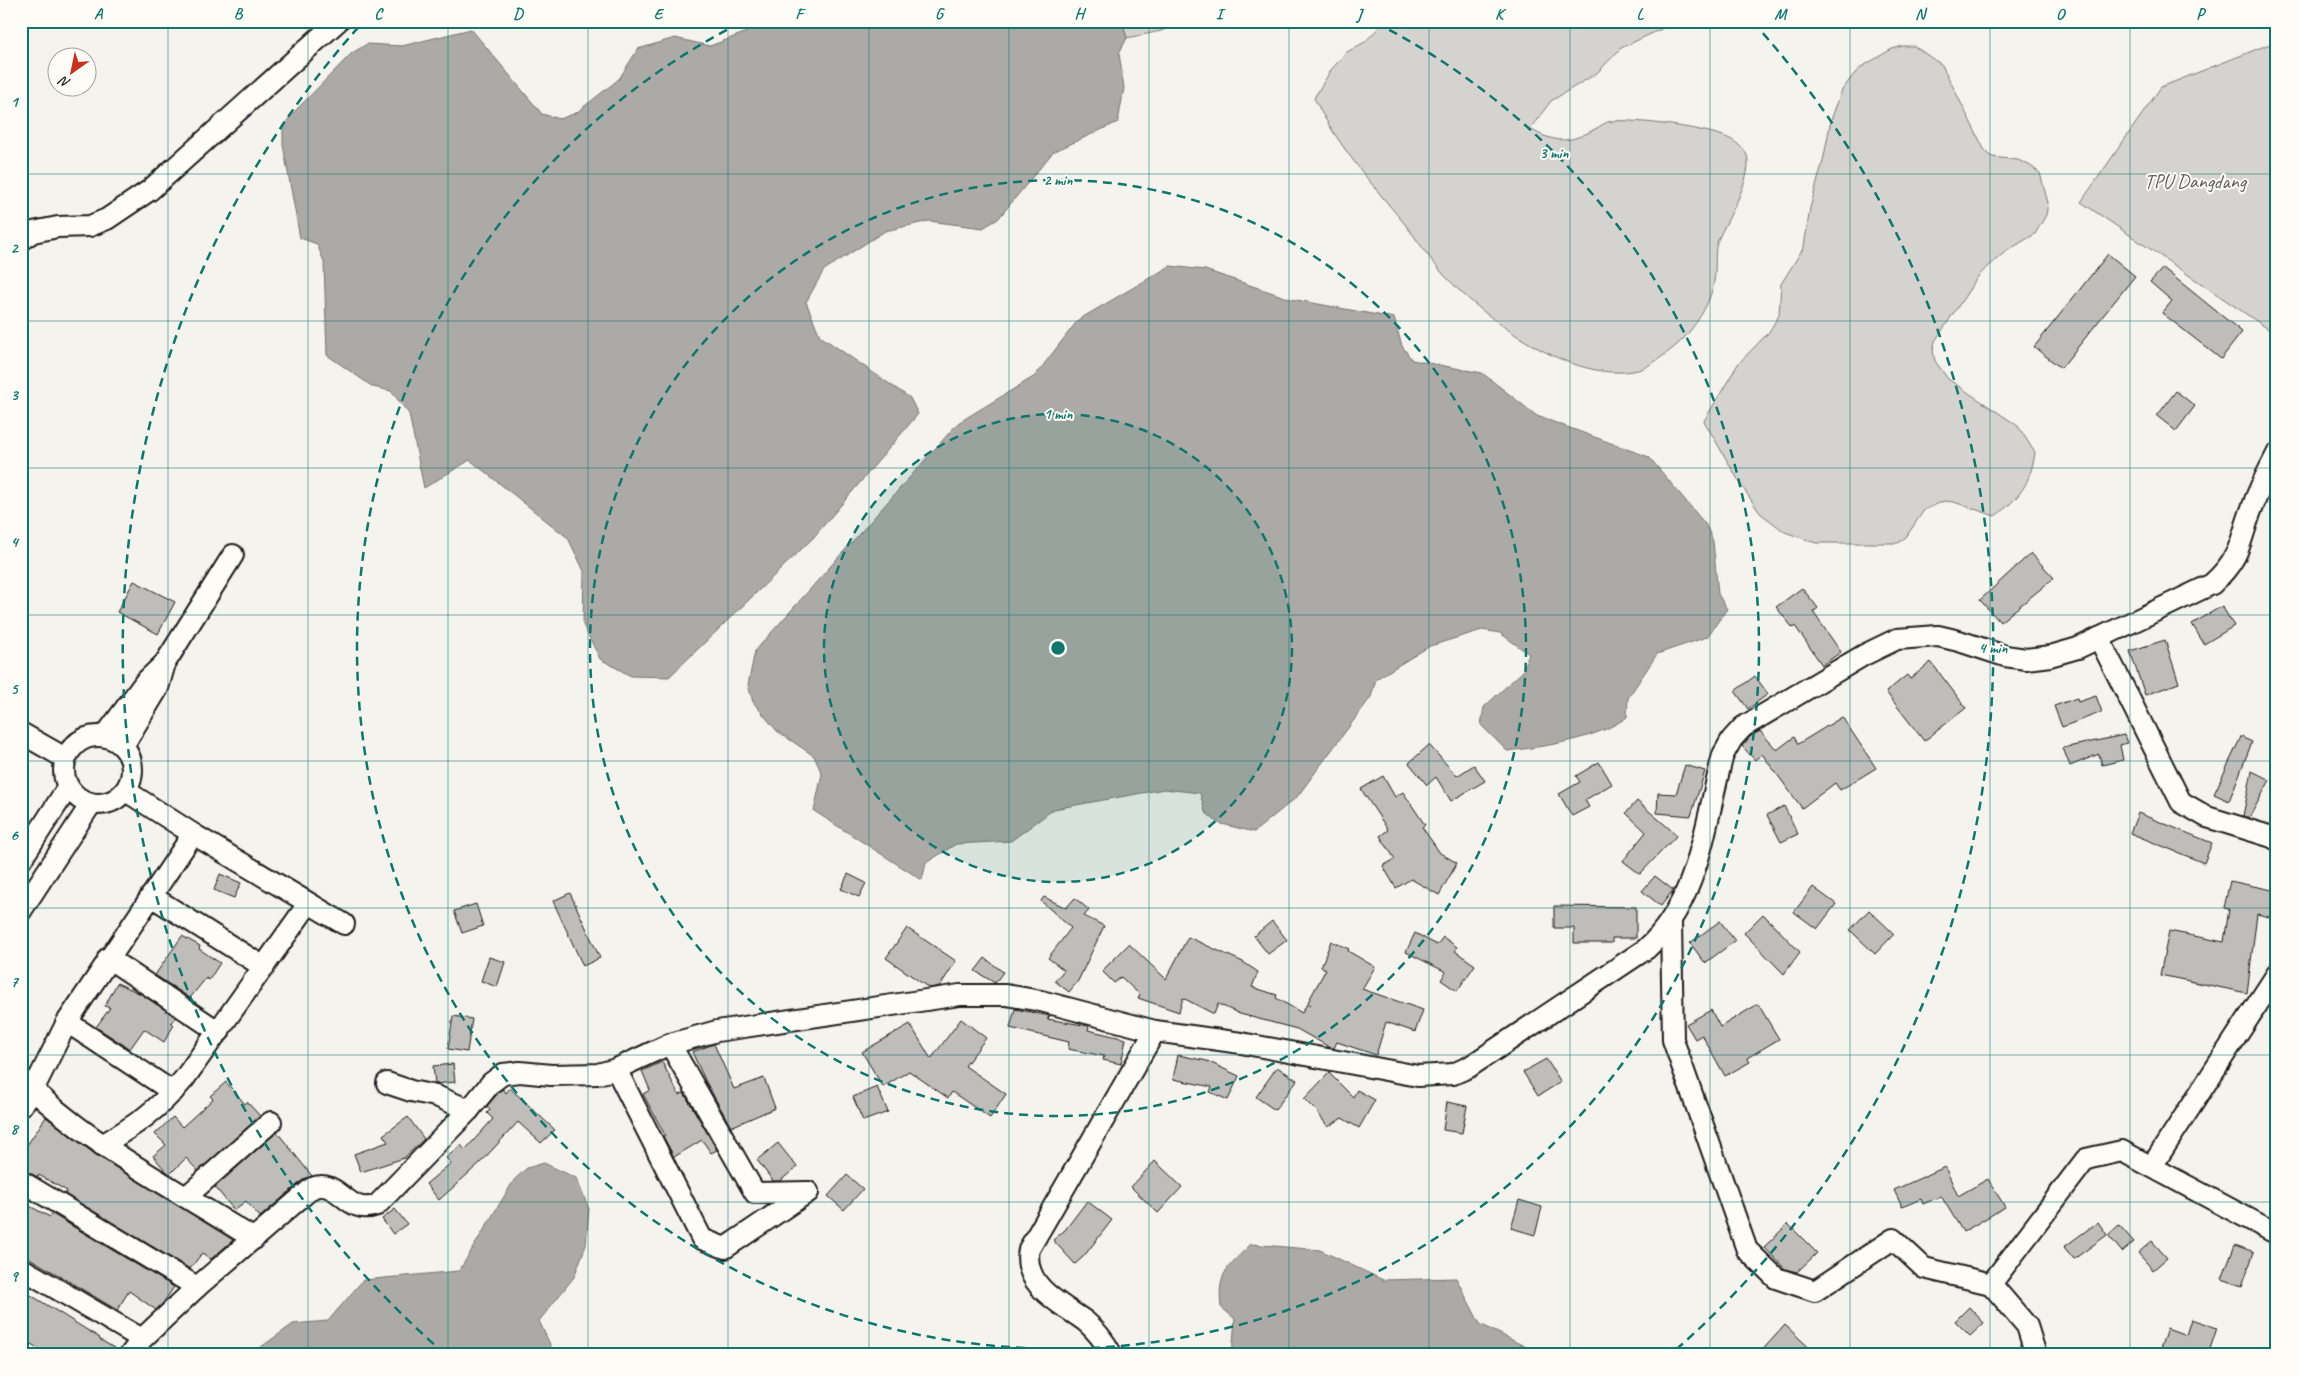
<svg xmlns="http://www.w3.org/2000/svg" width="2298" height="1376" font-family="Caveat,sans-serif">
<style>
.green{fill:#d4d3cf;stroke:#787876}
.water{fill:#abaaa6;stroke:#72716f}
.building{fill:#bebdba;stroke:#1c1c1c}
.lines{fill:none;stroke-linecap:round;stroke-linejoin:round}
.minor-casing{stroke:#1c1c1c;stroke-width:24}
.minor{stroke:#fdfcf7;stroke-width:20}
.grid{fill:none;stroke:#0f766e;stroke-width:1;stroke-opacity:0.55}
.ring{fill:none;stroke:#0f766e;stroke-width:2.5;stroke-dasharray:9 6}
.labels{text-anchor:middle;stroke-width:4;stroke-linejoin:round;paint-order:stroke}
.park-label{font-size:20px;fill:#5c5c5b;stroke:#fdfcf7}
.centre{fill:#0f766e;stroke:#fdfcf7;stroke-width:2.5}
.ring-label{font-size:15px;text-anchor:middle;font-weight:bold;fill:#0f766e;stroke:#fdfcf7;stroke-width:4;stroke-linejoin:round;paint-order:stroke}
.neatline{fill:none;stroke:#0f766e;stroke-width:2}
.grid-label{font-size:16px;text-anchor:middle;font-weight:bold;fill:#0f766e}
</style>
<rect width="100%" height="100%" fill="#f4f3ee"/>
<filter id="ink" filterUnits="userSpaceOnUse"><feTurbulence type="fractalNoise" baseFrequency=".02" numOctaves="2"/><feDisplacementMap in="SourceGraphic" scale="10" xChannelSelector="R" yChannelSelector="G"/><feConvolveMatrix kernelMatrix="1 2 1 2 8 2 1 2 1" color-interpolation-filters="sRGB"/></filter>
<g filter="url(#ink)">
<g class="green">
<polygon points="1122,21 1185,21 1161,31 1127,38"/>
<path d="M1385,21H1678L1621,48L1597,73L1551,101L1530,129C1555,143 1569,144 1595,129C1601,126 1605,122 1612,121C1636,119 1706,128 1728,138C1733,140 1739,145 1743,149C1761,166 1726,221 1718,240C1714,250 1716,261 1715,272C1714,297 1700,320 1684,338C1676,347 1650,367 1638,370C1573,385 1486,320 1444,275C1429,259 1418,240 1404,223C1371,183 1337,145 1314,98L1331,70L1347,52L1365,42Z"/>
<polygon points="2270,44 2277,49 2277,335 2081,202 2161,87"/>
<path d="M1903,46H1914L1942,65L1984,149L1992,157L2018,160L2029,165L2040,173L2048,203L2046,215L2035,234L2005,252L1979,275L1935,341L1933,351L1935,361L1948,379L2018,426L2035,453C2030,484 2020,498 1995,516L1954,502L1944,501L1924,510L1906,537L1898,543H1816L1785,532L1760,513L1743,488L1704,421L1738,364L1769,332L1779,315L1781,284L1804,247L1810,208L1823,161L1831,120L1842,90L1855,73L1863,66L1892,49Z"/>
</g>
<g class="water">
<polygon points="767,21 1122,21 1127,38 1119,53 1124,88 1118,122 1053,152 998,219 983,228 929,221 885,231 824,270 806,302 820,336 910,398 918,414 813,538 669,677 631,676 600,659 583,625 584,571 568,538 470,460 424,488 409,414 391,391 373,387 327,355 324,262 317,244 300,238 283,145 283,126 294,112 352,53 367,44 402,46 471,29 542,114 560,119 576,113 619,79 638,49 675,38 710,46 760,27"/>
<path d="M1170,266L1205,270L1291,299L1394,318L1402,346L1412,360L1482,373L1537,416L1649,457L1706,525L1713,541L1718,594L1727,609L1707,637L1657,654L1628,698L1627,717C1598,739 1543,747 1507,751L1481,725L1484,707L1523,671L1529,654L1500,633L1482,630L1430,646L1376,679L1371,697L1297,797L1254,832L1218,823L1205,812L1200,793L1164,789L1054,809L1011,841L956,844L926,863L922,880L814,811L822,774L814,756L777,731L753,702L748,685L755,651L958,423L1035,376L1078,320Z"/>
<polygon points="544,1163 576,1178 589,1209 586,1245 574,1277 539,1321 555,1355 250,1355 293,1324 328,1321 363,1280 459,1271 514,1180 527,1168"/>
<path d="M1251,1244L1320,1250L1383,1280L1456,1278L1480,1324L1526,1347L1528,1355H1232L1235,1319L1221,1307C1217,1272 1228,1267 1251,1244Z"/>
</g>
<g class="building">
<polygon points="2108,254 2135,276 2061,368 2034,347"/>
<polygon points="2163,268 2242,332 2221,359 2162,313 2172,301 2150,282"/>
<polygon points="2176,391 2195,406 2176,431 2157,416"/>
<polygon points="2031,553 2054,578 2000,622 1980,600"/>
<polygon points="134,581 175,602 158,634 117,612"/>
<polygon points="1802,588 1818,608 1813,612 1841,652 1822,665 1795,626 1793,628 1776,607"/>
<polygon points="2222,606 2234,626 2204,644 2192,624"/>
<polygon points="2165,640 2179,683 2145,695 2130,651"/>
<polygon points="1931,662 1966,708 1924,741 1886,692 1907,675 1910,679"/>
<polygon points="1755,676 1768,694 1748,709 1735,691"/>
<polygon points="2096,696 2102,712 2062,727 2054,706 2077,698 2078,702"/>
<polygon points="1842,717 1876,768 1840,790 1835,783 1802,808 1762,754 1755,760 1742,746 1751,736 1760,731 1777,750 1794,737 1798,744"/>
<polygon points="2124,735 2127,743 2120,745 2123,760 2102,765 2099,754 2070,766 2063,748"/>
<polygon points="2241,737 2252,742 2229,801 2214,794"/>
<polygon points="1429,745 1457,776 1474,765 1485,781 1451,801 1436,777 1427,785 1409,763"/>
<polygon points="1599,762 1612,784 1585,800 1589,807 1572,816 1559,794 1580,782 1576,776"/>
<polygon points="1685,765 1705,771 1691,816 1657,813 1658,793 1676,794"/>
<polygon points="2252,771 2270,780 2249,818 2243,816"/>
<polygon points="1383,776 1395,797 1403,792 1425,825 1422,827 1440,853 1457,863 1439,895 1411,879 1396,888 1383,866 1395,859 1380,836 1388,830 1361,789"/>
<polygon points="1637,801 1677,835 1640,874 1623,861 1646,832 1626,813"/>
<polygon points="1784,806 1798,834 1781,842 1767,815"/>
<polygon points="2138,813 2212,843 2204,863 2130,833"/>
<polygon points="220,874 241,883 234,898 214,890"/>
<polygon points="848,874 866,883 859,897 841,889"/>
<polygon points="1655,876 1673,890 1661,906 1642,891"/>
<polygon points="2230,881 2277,891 2273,918 2257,914 2247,993 2160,975 2169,931 2224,942 2229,909 2224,908"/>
<polygon points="1813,887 1836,904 1817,929 1794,912"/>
<polygon points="570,893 600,958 583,966 553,901"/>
<polygon points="1044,897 1066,908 1075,898 1089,910 1084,916 1104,926 1078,981 1069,992 1055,981 1064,970 1048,958 1071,928 1041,901"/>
<polygon points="476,904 483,926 462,933 454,911"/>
<polygon points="1554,906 1636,907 1636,938 1612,938 1612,943 1574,943 1574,928 1554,928"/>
<polygon points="1869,910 1894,934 1875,954 1850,930"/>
<polygon points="1763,914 1800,952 1784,974 1744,933"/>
<polygon points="1272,921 1287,940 1268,954 1254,936"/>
<polygon points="1720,921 1735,941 1705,963 1690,943"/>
<polygon points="907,928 956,961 940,986 929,988 886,958"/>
<polygon points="1415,933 1437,945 1443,937 1457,947 1455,951 1475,965 1457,991 1441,980 1446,972 1406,952"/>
<polygon points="182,936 200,946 199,949 220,963 209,980 206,978 190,998 155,975"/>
<polygon points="1188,937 1243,962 1258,972 1252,987 1277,995 1276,998 1302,1013 1307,1004 1310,1006 1308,1002 1326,969 1321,967 1331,941 1349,949 1348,951 1375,967 1362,989 1423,1010 1415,1032 1386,1022 1376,1055 1337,1042 1334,1048 1331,1048 1297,1029 1240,1014 1218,1004 1214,1014 1183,998 1179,1012 1138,998 1140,995 1121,977 1114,983 1102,971 1129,944 1166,979"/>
<polygon points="489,957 505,962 497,987 481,981"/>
<polygon points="985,958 1003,972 995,983 975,971"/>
<polygon points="117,983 141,994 176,1017 171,1023 174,1025 164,1042 144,1029 130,1049 96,1027 110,1008 105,1006"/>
<polygon points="1758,1004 1779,1039 1747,1058 1750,1062 1725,1076 1702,1035 1695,1039 1686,1024 1711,1010 1720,1027"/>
<polygon points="1015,1009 1050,1016 1047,1019 1089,1026 1088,1030 1126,1039 1121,1064 1103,1060 1104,1056 1068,1049 1069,1042 1010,1028"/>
<polygon points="453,1016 472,1019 467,1052 448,1049"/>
<polygon points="961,1019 986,1038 965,1066 1006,1094 990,1118 952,1092 948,1098 909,1071 883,1087 862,1052 910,1024 931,1059"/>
<polygon points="714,1044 734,1089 764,1078 775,1108 731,1127 706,1082 692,1052"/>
<polygon points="1178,1055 1207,1061 1239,1076 1228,1100 1210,1092 1212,1087 1173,1079"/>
<polygon points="1546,1059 1561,1082 1538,1096 1523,1072"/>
<polygon points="662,1062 679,1095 684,1093 717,1150 711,1153 702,1140 674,1157 663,1136 665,1135 643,1094 650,1090 642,1071"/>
<polygon points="453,1064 455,1082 435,1084 433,1066"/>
<polygon points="1277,1067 1297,1080 1275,1110 1256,1097"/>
<polygon points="1329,1073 1353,1097 1357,1090 1375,1100 1359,1128 1342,1118 1328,1127 1318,1113 1304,1099"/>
<polygon points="226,1082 245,1104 247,1102 260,1116 198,1171 186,1158 170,1174 166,1171 153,1156 166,1145 155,1134 173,1117 182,1127 213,1099 210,1096"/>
<polygon points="877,1087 888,1112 863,1121 853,1097"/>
<polygon points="510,1088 555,1130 541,1143 518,1122 480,1163 439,1200 426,1184 451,1163 446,1158 461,1145 465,1150 493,1119 487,1113 490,1110 487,1106 499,1092 503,1089 506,1093"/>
<polygon points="1447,1102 1467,1106 1462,1133 1443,1130"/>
<polygon points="46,1117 96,1155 233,1240 211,1259 202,1253 190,1269 65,1194 67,1191 39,1175 38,1177 21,1169 21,1154"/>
<polygon points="408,1117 424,1139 404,1158 361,1172 354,1154 388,1142 383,1135"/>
<polygon points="277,1132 312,1176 304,1179 260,1217 246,1201 234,1210 215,1187"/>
<polygon points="778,1143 797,1167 780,1181 773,1181 757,1160"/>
<polygon points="1155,1161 1182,1187 1158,1213 1131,1187"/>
<polygon points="1945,1167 1958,1196 1988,1179 2005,1207 1963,1232 1941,1196 1923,1204 1921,1199 1902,1207 1894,1190"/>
<polygon points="847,1175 863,1189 844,1210 828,1196"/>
<polygon points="21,1195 25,1197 22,1202 50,1217 52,1214 174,1287 163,1303 156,1310 129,1291 117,1310 21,1253"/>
<polygon points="1519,1200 1542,1207 1535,1235 1511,1228"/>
<polygon points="1087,1201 1112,1220 1084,1256 1075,1264 1053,1240 1065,1230"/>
<polygon points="395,1209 407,1224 393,1234 382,1219"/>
<polygon points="2098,1222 2107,1235 2074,1259 2064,1247"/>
<polygon points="1788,1224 1817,1253 1797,1272 1785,1269 1764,1247"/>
<polygon points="2119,1225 2134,1242 2122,1252 2108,1235"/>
<polygon points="2152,1241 2167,1258 2153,1270 2138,1253"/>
<polygon points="2235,1245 2254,1252 2242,1286 2222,1279"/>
<polygon points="21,1289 100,1338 99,1339 119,1351 118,1355 49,1355 21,1338"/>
<polygon points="1969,1307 1984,1323 1970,1336 1955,1321"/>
<polygon points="2191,1319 2217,1328 2208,1355 2158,1355 2167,1328 2186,1335"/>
<polygon points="1785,1325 1817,1355 1758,1355"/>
</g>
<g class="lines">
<defs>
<g id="minor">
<polyline points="21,240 33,232 58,227 90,226 107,219 150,190 338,21"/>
<polyline points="2099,638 2181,802 2207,817 2272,837 2277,840"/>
<polyline points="21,733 65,758"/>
<circle cx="98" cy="770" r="34"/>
<polyline points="105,736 145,682 165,663 233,555"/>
<polyline points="123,746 158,688 165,663"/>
<polyline points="193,834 344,924"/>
<polyline points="21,860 68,787"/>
<polyline points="151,896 264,967"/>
<polyline points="21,911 91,804"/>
<polyline points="1671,922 1673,1040 1747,1250 1776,1278 1815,1291 1893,1239 1924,1268 1991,1284 2086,1159 2122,1151 2277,1234"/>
<polyline points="108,958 219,1032"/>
<polyline points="67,1022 173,1092"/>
<polyline points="670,1044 755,1193 808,1192"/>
<polyline points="616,1069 702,1239 725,1248 808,1192"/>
<path d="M21,1078C86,1144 176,1189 254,1239"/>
<polyline points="387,1083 411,1091 436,1096 469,1110"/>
<polyline points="21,1106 33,1090 67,1022 193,834 126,791"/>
<path d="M102,1145C137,1124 157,1111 184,1079L308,904"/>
<polyline points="2152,1166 2277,974"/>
<polyline points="21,1181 197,1287"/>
<polyline points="187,1196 271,1122"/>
<polyline points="21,1268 142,1339"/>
<polyline points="1991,1284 2027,1326 2036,1355"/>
<path d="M130,1355L142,1339L197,1287L312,1188C340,1177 346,1217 377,1205L469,1110L491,1083L503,1074L520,1072L551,1075L598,1074L616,1069L670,1044L717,1031L960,995H1006L1041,1001L1155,1031L1241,1043L1418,1076L1453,1074L1469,1067L1646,949C1700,900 1705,822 1723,755L1732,739L1743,727L1864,655L1897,639L1938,636L1959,641L2005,656L2026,659L2050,656L2078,648L2212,584C2244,555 2239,539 2254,503C2260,486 2269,470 2277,454"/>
<path d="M1112,1355C1105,1342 1096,1330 1085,1321C1060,1303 1022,1286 1029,1249L1155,1031"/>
</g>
</defs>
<use href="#minor" class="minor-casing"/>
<use href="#minor" class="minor"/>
</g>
</g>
<path class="grid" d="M168,21V1355M308,21V1355M448,21V1355M588,21V1355M728,21V1355M869,21V1355M1009,21V1355M1149,21V1355M1289,21V1355M1429,21V1355M1570,21V1355M1710,21V1355M1850,21V1355M1990,21V1355M2130,21V1355M21,174H2277M21,321H2277M21,468H2277M21,615H2277M21,761H2277M21,908H2277M21,1055H2277M21,1202H2277"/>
<circle cx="1058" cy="648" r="234" fill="#0f766e" fill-opacity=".12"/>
<g class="ring">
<circle cx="1058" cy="648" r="234"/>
<circle cx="1058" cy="648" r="468"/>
<path d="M1376 23A701 701 0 1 1 740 23"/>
<path d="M445 1354A935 935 0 0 1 363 22M1753 22A935 935 0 0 1 1671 1354"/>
</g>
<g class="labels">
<g class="park-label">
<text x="2195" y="188">TPU Dangdang</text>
</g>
</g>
<circle cx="1058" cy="648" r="8" class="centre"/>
<g class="ring-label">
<text x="1554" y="158">3 min</text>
<text x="1058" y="185">2 min</text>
<text x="1058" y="419">1 min</text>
<text x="1993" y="653">4 min</text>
</g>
<rect width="2298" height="1376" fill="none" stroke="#fdfcf7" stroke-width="55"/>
<g transform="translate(72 72) rotate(213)"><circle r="24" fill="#fdfcf7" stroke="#a3a29f"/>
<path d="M0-4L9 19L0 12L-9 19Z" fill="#c8321e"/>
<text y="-8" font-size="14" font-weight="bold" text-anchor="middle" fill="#1c1c1c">N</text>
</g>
<rect x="28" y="28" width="2242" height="1320" class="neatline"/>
<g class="grid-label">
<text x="98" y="19">A</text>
<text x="238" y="19">B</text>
<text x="378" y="19">C</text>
<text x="518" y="19">D</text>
<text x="658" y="19">E</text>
<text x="799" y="19">F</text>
<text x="939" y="19">G</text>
<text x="1079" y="19">H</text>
<text x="1219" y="19">I</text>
<text x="1359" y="19">J</text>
<text x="1499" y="19">K</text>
<text x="1640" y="19">L</text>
<text x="1780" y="19">M</text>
<text x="1920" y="19">N</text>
<text x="2060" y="19">O</text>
<text x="2200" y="19">P</text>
<text x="14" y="107">1</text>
<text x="14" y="253">2</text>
<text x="14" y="400">3</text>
<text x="14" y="547">4</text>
<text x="14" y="694">5</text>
<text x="14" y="840">6</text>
<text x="14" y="987">7</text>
<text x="14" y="1134">8</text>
<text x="14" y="1281">9</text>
</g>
</svg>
